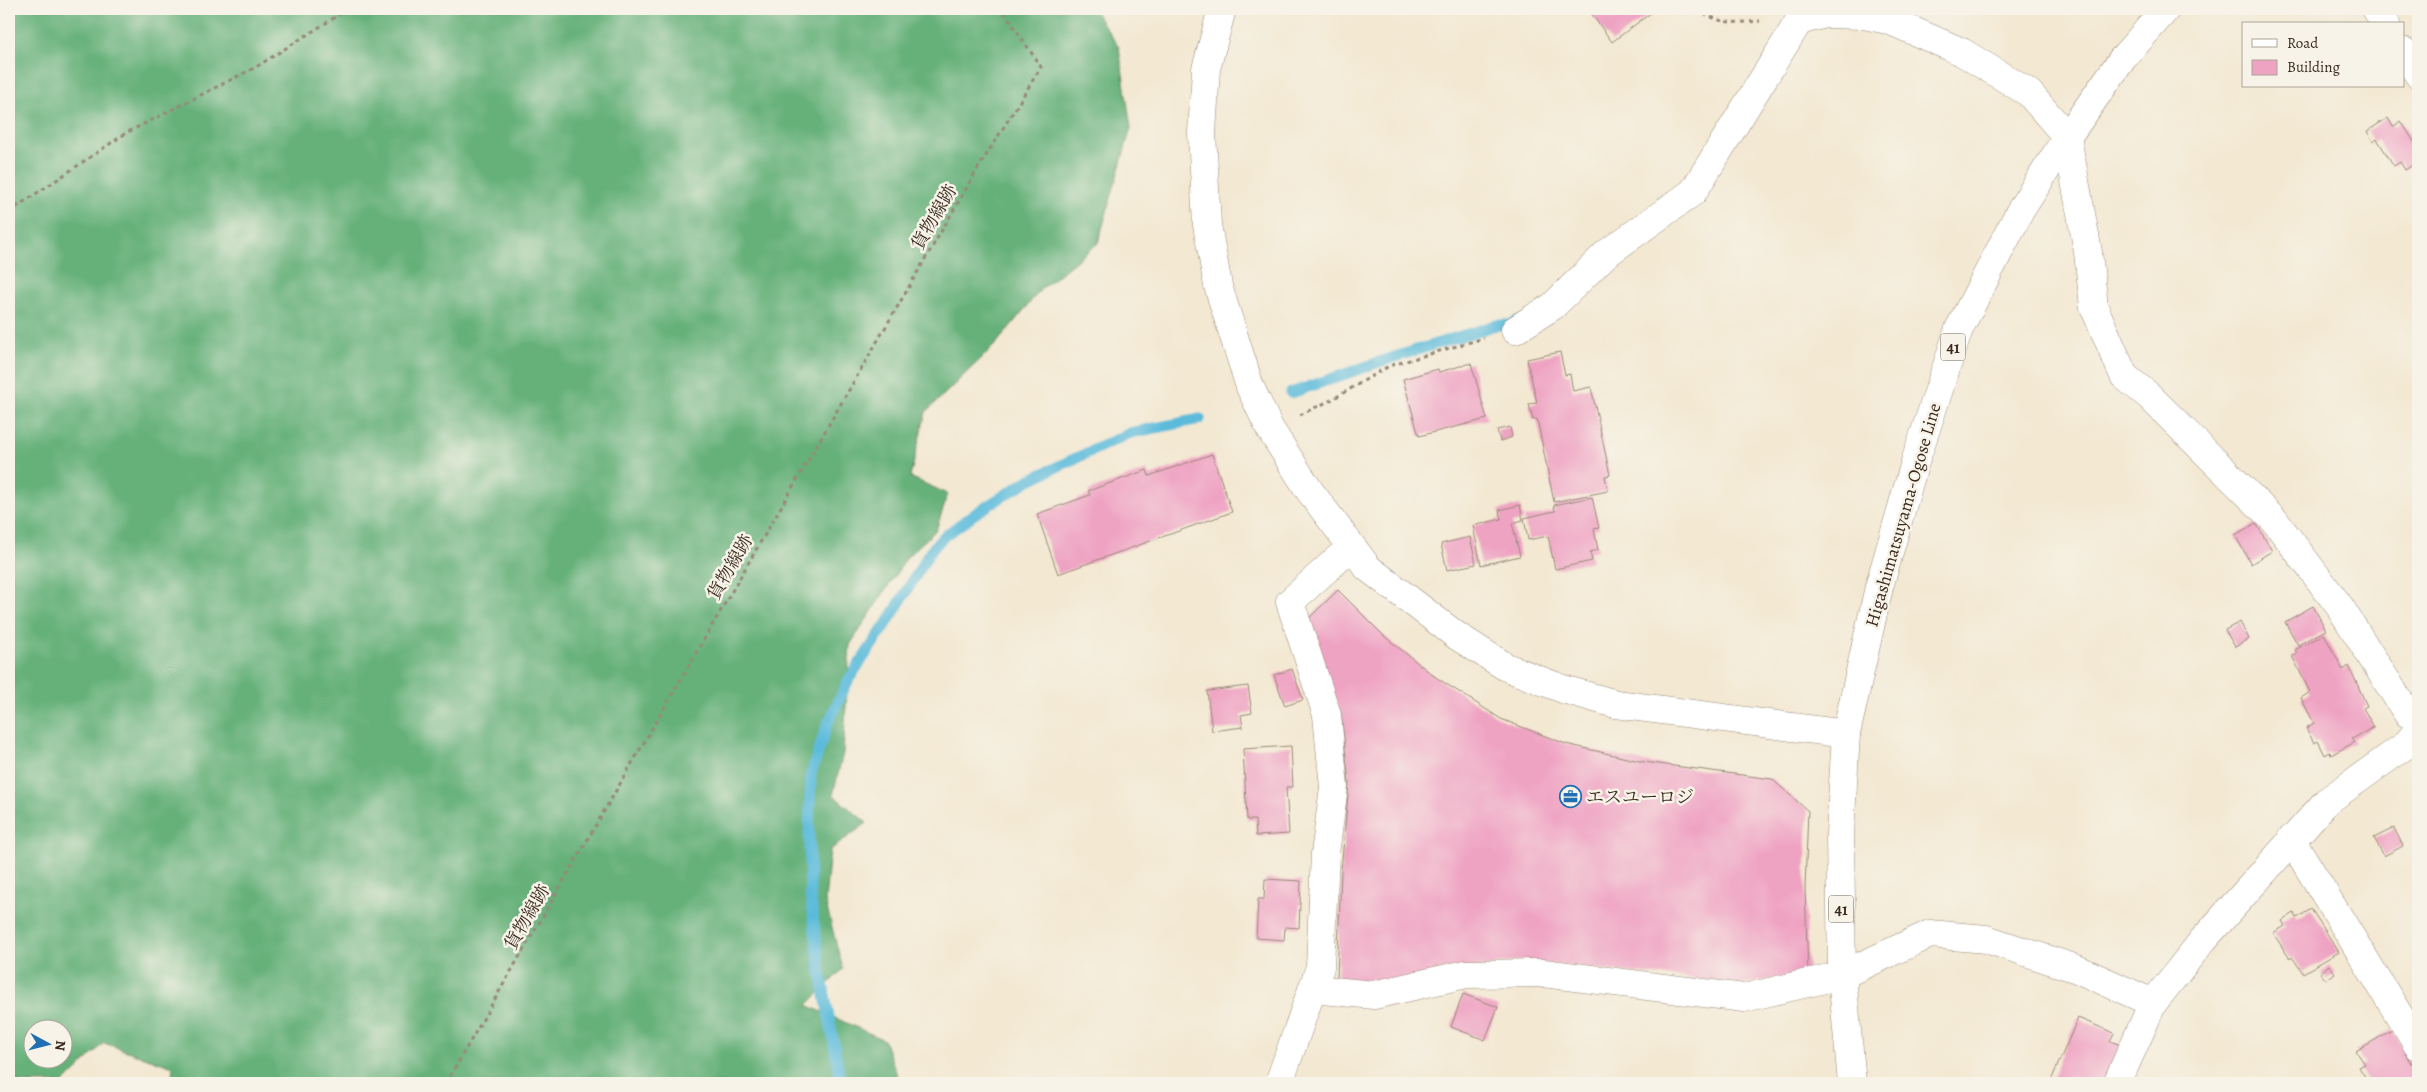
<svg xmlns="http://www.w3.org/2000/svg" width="2427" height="1092" font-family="Alegreya,'Noto Serif JP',serif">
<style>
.forest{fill:#66b17a;stroke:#506e4c;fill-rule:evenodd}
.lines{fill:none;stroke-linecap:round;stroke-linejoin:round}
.stream{stroke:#5cbbdb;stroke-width:11}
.building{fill:#efa3c3}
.minor-casing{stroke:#978978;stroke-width:29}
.major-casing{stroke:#978978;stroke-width:29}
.path{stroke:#978978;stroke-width:3;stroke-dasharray:4 4;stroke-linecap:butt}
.minor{stroke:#fff;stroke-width:28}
.major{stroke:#fff;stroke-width:28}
.labels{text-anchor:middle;stroke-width:5;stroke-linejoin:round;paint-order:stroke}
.shield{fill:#f7f3e8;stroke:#73665b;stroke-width:1}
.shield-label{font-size:16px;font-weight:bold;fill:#3b2a1e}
.street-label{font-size:18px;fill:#3b2a1e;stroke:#f7f3e8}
.poi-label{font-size:18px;fill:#3b2a1e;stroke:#f7f3e8;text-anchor:start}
</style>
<rect width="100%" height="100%" fill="#f7f3e8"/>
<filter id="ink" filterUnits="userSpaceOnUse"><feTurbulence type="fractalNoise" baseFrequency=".02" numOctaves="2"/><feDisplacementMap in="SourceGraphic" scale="10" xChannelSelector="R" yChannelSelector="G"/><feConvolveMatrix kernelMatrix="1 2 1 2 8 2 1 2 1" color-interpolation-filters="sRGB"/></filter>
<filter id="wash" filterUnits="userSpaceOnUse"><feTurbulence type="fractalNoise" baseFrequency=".0096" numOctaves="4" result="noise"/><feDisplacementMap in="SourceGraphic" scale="20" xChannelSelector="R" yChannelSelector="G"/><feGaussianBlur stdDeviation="1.12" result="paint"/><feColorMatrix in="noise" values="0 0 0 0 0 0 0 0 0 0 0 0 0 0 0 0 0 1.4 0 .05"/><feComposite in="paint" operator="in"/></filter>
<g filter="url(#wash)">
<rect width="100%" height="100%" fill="#f3e8d2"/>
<path class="forest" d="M9,9H1093L1119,47L1131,128L1098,243L1041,289L996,344L926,412L910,477L948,494L936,530L907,557L850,645L843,753L833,795L867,823L830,850L825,901L843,969L807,1005L884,1040L900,1083H171L173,1067L104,1043L64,1083H9ZM32,1030H62V1060H32Z"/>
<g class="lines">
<g class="stream">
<polyline points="1291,393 1382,361 1496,325 1511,325 1517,321"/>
<polyline points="841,1083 820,968 810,894 809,830 811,774 827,725 849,679 891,617 930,552 942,538 973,515 1029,480 1130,433 1200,419"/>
</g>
</g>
<g id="blocks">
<g class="building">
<polygon points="1598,9 1656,9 1612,42 1591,13"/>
<polygon points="2388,118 2393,127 2401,121 2418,148 2418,151 2414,154 2418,161 2405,170 2400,162 2394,166 2377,139 2373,142 2367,131"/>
<polygon points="1560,352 1565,375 1570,374 1573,391 1591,387 1610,475 1605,476 1608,491 1554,502 1537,419 1533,420 1529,404 1537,403 1527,359"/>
<polygon points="1471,363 1487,419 1419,436 1403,379 1438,369 1439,372"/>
<polygon points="1510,427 1512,437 1500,441 1497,430"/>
<polygon points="1212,454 1232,512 1058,574 1037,514 1090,495 1088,491 1147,470 1149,476"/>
<polygon points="1592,497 1599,528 1594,529 1598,550 1590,552 1592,561 1555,569 1548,536 1528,540 1524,518 1555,511 1554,505"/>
<polygon points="1520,505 1523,520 1512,523 1520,556 1481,565 1473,526 1501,519 1499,510"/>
<polygon points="2256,523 2272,551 2251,564 2235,535"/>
<polygon points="1470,537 1476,564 1447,570 1441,544"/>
<polygon points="1338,590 1383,635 1434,676 1501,719 1566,744 1644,762 1772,779 1808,811 1805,888 1808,974 1742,984 1519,961 1348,990 1337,978 1341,871 1349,783 1341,713 1306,626 1307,620"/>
<polygon points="2313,606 2326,630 2298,645 2285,622"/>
<polygon points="2240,622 2249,639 2235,647 2225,630"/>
<polygon points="2324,634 2343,670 2349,666 2367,706 2363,708 2374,727 2352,739 2355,742 2331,755 2330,752 2325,755 2318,741 2314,743 2306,728 2314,723 2301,698 2310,692 2292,656 2297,653 2295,650"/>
<polygon points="1292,669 1303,700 1285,706 1274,675"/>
<polygon points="1248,686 1252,713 1241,715 1243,727 1212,731 1207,691"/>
<polygon points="1291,746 1293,787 1286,787 1289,834 1256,836 1255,820 1247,820 1243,749"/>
<polygon points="2394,828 2403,846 2384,856 2374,838"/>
<polygon points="1265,879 1301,881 1299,928 1285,927 1284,940 1256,938 1258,899 1264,899"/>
<polygon points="2311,909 2339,952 2303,973 2292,957 2290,959 2273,933 2285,926 2282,921 2294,913 2297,918"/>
<polygon points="2329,965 2335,973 2326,980 2320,973"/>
<polygon points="1463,994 1498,1007 1485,1040 1451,1027"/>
<polygon points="2078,1018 2114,1033 2110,1041 2121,1045 2110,1083 2050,1083"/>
<polygon points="2392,1030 2418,1073 2418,1083 2369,1083 2359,1067 2365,1064 2356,1051"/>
</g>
</g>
</g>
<g filter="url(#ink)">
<use href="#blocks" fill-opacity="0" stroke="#978978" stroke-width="1"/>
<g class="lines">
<defs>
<g id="minor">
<polyline points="1222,9 1206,69 1202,133 1207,225 1218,286 1250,387 1270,429 1309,490 1368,568 1457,636 1506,667 1563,689 1616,704 1846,734"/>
<polyline points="2376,9 2386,24"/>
<polyline points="2403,51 2418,74"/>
<polyline points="1515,330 1553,306 1606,254 1693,192 1799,21 1826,14 1864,15 1888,20 1962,52 2029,93 2067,137 2088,252 2094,307 2124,376 2149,396 2275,521 2340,607 2407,713 2418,719"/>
<polyline points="2291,839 2418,1046"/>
<polyline points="1312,989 1374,995 1466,974 1543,973 1744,998 1842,975 1930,934 1986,939 2077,969 2153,1003"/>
<polyline points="1279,1083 1320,967 1325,854 1334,787 1327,715 1290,602 1351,547"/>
<polyline points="2117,1083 2153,1003 2203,940 2326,802 2406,745 2418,730"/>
</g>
<polyline id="major" points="1852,1083 1842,975 1840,834 1846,734 1879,587 1915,462 1959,329 2020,211 2067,137 2123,58 2166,9"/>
</defs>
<use href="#minor" class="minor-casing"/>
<use href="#major" class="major-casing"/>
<g class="path">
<path d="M1697,9C1722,25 1731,23 1760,21"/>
<polyline points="9,212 126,133 256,67 348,9"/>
<polyline points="1300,415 1333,399 1389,366 1484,338"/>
<polyline points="446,1083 974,175 1041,67 1002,9"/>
</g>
<use href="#minor" class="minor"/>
<use href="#major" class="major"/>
</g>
</g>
<defs>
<symbol id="office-ring" viewBox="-11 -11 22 22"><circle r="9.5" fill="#f7f3e8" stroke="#1f6fb2" stroke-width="1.5"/><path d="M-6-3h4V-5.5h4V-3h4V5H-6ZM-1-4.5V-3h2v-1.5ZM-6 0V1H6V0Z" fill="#1f6fb2"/></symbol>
</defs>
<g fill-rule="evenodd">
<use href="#office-ring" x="1558" y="784" width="25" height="25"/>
</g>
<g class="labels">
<g class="shield">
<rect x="1940.5" y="333.5" width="25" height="27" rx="4"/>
<rect x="1828.5" y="895.5" width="25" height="27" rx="4"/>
</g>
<g class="shield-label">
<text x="1953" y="353">41</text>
<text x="1841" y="915">41</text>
</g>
<g class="street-label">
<text transform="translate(934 217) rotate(-60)" y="6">貨物線跡</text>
<text transform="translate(1903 515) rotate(-74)" y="6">Higashimatsuyama-Ogose Line</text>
<text transform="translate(730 567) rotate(-60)" y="6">貨物線跡</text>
<text transform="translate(527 917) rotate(-60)" y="6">貨物線跡</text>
</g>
<g class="poi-label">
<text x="1586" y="803">エスユーロジ</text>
</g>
</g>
<rect width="2427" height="1092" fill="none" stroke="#f7f3e8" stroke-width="30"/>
<rect x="2242" y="22" width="162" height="65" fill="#f7f3e8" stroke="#aca397"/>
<rect x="2252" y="39" width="25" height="8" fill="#ffffff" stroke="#aca397"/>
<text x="2287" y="48" font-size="15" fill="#3b2a1e">Road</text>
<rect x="2252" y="60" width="25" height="15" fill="#efa3c3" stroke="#aca397"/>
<text x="2287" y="72" font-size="15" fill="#3b2a1e">Building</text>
<g transform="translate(48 1044) rotate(97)"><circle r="24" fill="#f7f3e8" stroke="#aca397"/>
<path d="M0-4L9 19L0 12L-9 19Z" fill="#1f6fb2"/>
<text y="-8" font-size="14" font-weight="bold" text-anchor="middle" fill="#3b2a1e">N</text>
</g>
</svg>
